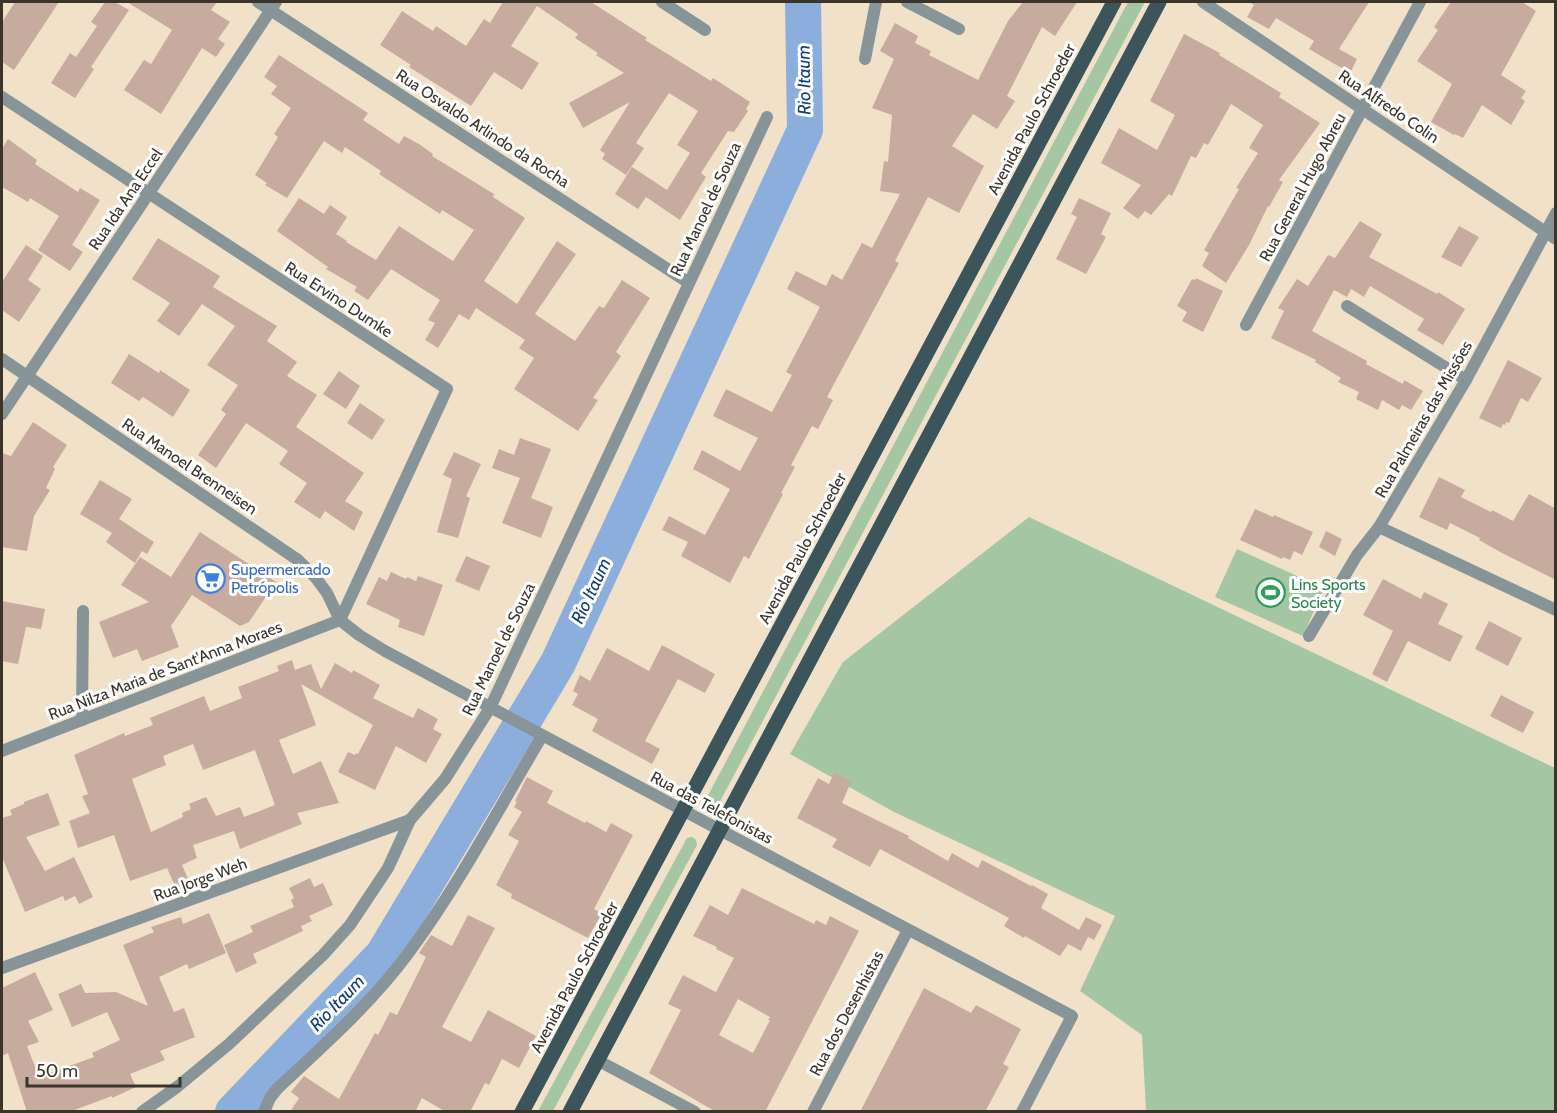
<svg xmlns="http://www.w3.org/2000/svg" width="1557" height="1113" font-family="Cabin,sans-serif">
<style>
.green{fill:#a5c6a3}
.lines{fill:none;stroke-linecap:round;stroke-linejoin:round}
.river{stroke:#8baedc;stroke-width:36}
.building{fill:#c7ab9f;fill-rule:evenodd}
.minor{stroke:#879598;stroke-width:12}
.tertiary{stroke:#879598;stroke-width:12}
.primary{stroke:#3c555a;stroke-width:15}
.labels{text-anchor:middle;stroke-width:6;stroke-linejoin:round;paint-order:stroke}
.street-label{font-size:16px;fill:#3a342a;stroke:#fff}
.shop-label{font-size:16px;fill:#366cbe;stroke:#fff;text-anchor:start}
.leisure-label{font-size:16px;fill:#27864d;stroke:#fff;text-anchor:start}
.water-label{font-size:18px;font-style:italic;fill:#0f3d74;stroke:#fff}
</style>
<rect width="100%" height="100%" fill="#f2e1c9"/>
<g class="green">
<polygon points="1128,2 1145,2 716,809 707,811 704,808 704,803"/>
<polygon points="1029,517 1555,768 1555,1111 1146,1111 1142,1035 1080,991 1115,916 894,812 790,754 843,662"/>
<polygon points="1237,549 1324,588 1303,636 1215,597"/>
<polygon points="692,837 696,840 697,845 553,1111 538,1111 687,838"/>
</g>
<g class="lines">
<polyline class="river" points="233,1112 383,955 558,663 805,130 803,2"/>
</g>
<g class="building">
<polygon points="15,2 59,2 14,70 2,62 2,22"/>
<polygon points="105,2 115,2 129,10 91,67 94,69 75,98 51,83 70,53 76,57 97,26 91,22"/>
<polygon points="127,2 217,2 211,10 230,22 218,39 225,44 216,57 202,48 161,114 124,90 144,60 151,64 172,30"/>
<polygon points="503,2 591,2 647,38 645,40 711,81 713,78 750,102 746,109 748,111 734,132 728,131 701,173 706,177 680,220 646,197 638,209 615,194 632,167 667,190 690,153 677,145 698,111 669,93 636,143 644,148 626,175 602,159 605,154 600,150 630,102 583,128 569,103 624,73 596,55 598,53 575,38 578,34 537,6 511,46 539,63 522,90 494,72 471,106 409,67 411,65 380,45 402,11 433,31 436,26 466,46 484,19 490,23"/>
<polygon points="1023,2 1077,2 1055,36 1042,27 1007,96 1015,101 997,129 973,114 952,146 984,166 959,213 928,197 895,261 899,263 827,397 833,400 818,429 812,426 791,465 795,467 781,493 783,494 749,559 744,556 730,583 681,556 688,542 662,530 669,516 705,535 730,489 693,469 702,450 740,471 758,438 713,416 726,389 772,412 792,375 786,372 820,307 787,289 796,271 826,286 832,274 842,280 862,243 872,248 900,194 880,191 884,161 888,162 892,115 872,108 894,59 880,51 895,23 918,36 915,43 931,51 929,55 978,80 1008,21"/>
<polygon points="1249,2 1369,2 1339,49 1357,59 1350,73 1309,49 1314,41 1276,18 1269,29 1247,17 1254,5"/>
<polygon points="1451,2 1522,2 1536,11 1501,75 1526,91 1521,98 1525,101 1511,125 1482,105 1463,138 1455,134 1454,135 1431,122 1452,84 1417,61 1438,30 1434,27"/>
<polygon points="1184,34 1220,53 1219,55 1281,93 1279,97 1320,123 1279,180 1283,182 1269,207 1268,206 1249,245 1226,283 1202,266 1209,253 1204,250 1239,189 1236,188 1258,153 1249,148 1263,125 1231,104 1208,145 1204,143 1196,158 1191,156 1172,196 1169,194 1151,215 1145,211 1138,219 1123,208 1141,185 1101,163 1119,128 1157,150 1175,115 1150,101"/>
<polygon points="279,55 368,113 363,120 399,144 404,136 419,144 433,154 432,156 494,194 493,197 525,218 484,281 517,304 557,241 576,254 535,314 575,341 599,306 604,308 622,280 650,298 616,352 621,356 593,398 598,400 578,431 514,389 534,358 519,348 525,340 508,329 476,308 469,320 459,314 438,348 425,340 435,323 428,320 440,300 391,269 368,300 354,291 357,287 326,269 328,267 277,231 299,198 324,214 330,205 347,217 336,234 347,241 346,242 376,260 399,226 453,261 474,230 442,210 440,214 379,174 381,171 345,147 342,153 324,141 287,198 265,185 267,183 255,175 278,137 274,134 291,108 271,94 277,86 264,77"/>
<polygon points="8,139 37,160 35,164 78,192 80,188 100,200 72,245 83,252 70,271 38,250 59,216 30,198 28,202 2,187 2,149"/>
<polygon points="1079,198 1111,213 1101,234 1106,237 1086,274 1056,259 1077,217 1071,214"/>
<polygon points="1360,221 1382,234 1369,257 1437,294 1438,292 1465,309 1443,345 1417,330 1424,319 1370,286 1364,297 1351,289 1347,297 1334,290 1312,331 1367,361 1366,364 1403,384 1404,380 1423,391 1411,410 1402,405 1399,410 1382,400 1378,410 1356,399 1359,392 1338,382 1341,378 1315,362 1316,360 1271,338 1284,311 1278,308 1297,279 1308,286 1328,255 1335,258"/>
<polygon points="1459,226 1479,237 1461,267 1441,257"/>
<polygon points="158,238 220,276 213,287 277,326 267,341 297,362 287,376 317,395 296,427 364,473 345,501 363,512 354,531 325,511 320,519 294,502 307,483 279,464 288,451 246,423 216,468 198,455 226,414 221,410 238,385 207,365 235,326 202,304 179,336 157,321 170,303 132,279"/>
<polygon points="26,245 43,256 28,280 41,289 19,322 2,310 2,282"/>
<polygon points="1196,278 1223,291 1203,332 1182,321 1187,312 1177,306 1192,279 1195,280"/>
<polygon points="129,354 159,373 160,370 190,390 173,417 143,397 139,401 111,383"/>
<polygon points="1508,360 1542,378 1528,402 1521,398 1509,423 1506,422 1505,425 1503,424 1501,428 1479,418"/>
<polygon points="339,371 360,386 346,409 323,394"/>
<polygon points="360,403 385,420 372,440 347,423"/>
<polygon points="33,422 67,445 53,467 55,469 46,488 50,490 34,516 27,551 2,547 2,453 11,456"/>
<polygon points="520,438 551,449 531,498 553,507 541,538 502,523 520,478 492,468 499,449 514,455"/>
<polygon points="454,452 481,464 466,496 470,498 458,538 437,532 452,479 443,475"/>
<polygon points="1439,477 1465,490 1461,497 1491,512 1492,510 1513,521 1529,494 1556,509 1556,580 1502,553 1479,540 1480,538 1450,523 1447,530 1419,517"/>
<polygon points="100,480 132,499 119,519 154,542 147,554 142,551 135,563 106,542 112,533 80,514"/>
<polygon points="1255,509 1273,517 1274,515 1313,532 1302,555 1294,551 1290,560 1283,557 1282,559 1240,540"/>
<polygon points="1326,531 1342,539 1335,556 1319,547"/>
<polygon points="200,532 276,582 249,622 240,626 192,595 171,626 179,647 142,661 137,649 113,658 99,622 149,602 121,585 140,557 171,577"/>
<polygon points="466,556 490,566 479,591 455,581"/>
<polygon points="391,572 406,579 407,577 416,581 418,576 443,585 424,636 398,627 400,620 366,604 379,577 387,581"/>
<polygon points="1383,579 1421,599 1424,592 1448,604 1438,624 1463,636 1450,662 1408,641 1387,682 1372,674 1393,631 1363,615"/>
<polygon points="2,601 45,609 41,629 26,627 18,664 2,661"/>
<polygon points="1489,621 1522,638 1508,666 1475,649"/>
<polygon points="662,645 715,674 705,693 678,679 645,741 660,749 652,764 592,731 598,719 572,705 578,694 573,691 580,675 590,681 607,648 649,671"/>
<path d="M292,660L295,670L311,664L321,689L335,663L352,673L353,670L380,685L373,698L413,718L418,708L438,719L433,729L442,734L426,763L396,746L375,790L338,772L348,752L355,755L356,753L358,754L373,725L301,684L316,725L279,740L293,774L321,761L339,803L297,813L302,824L240,849L234,831L193,845L197,858L182,865L193,890L179,895L167,868L130,881L114,835L78,848L69,821L90,813L82,796L88,794L74,755L124,733L125,736L153,725L150,718L204,696L210,711L242,698L238,687L279,671L277,666ZM193,744L203,770L255,750L275,805L244,817L240,807L216,816L206,797L189,804L191,809L182,813L183,817L151,832L132,779L166,765L163,756Z"/>
<polygon points="1501,695 1534,712 1523,733 1490,716"/>
<polygon points="834,773 851,782 842,803 909,836 908,838 948,861 952,853 978,868 982,860 1031,886 1032,885 1048,894 1041,908 1079,930 1086,917 1102,925 1094,940 1088,937 1081,951 1068,944 1060,956 1025,936 1024,938 1004,926 1009,918 880,849 870,867 832,847 837,839 797,818 818,778 829,784"/>
<polygon points="527,777 553,791 547,803 585,823 586,821 606,832 611,823 633,835 594,909 602,913 588,938 511,898 512,894 496,885 519,841 508,835 522,812 514,807 517,802 515,801"/>
<polygon points="48,793 60,825 26,837 45,871 74,857 93,897 79,904 75,896 65,901 63,896 25,912 2,857 2,818 12,815 10,810 24,804 24,802"/>
<polygon points="310,878 314,887 323,883 333,905 309,916 312,921 301,926 303,931 253,954 257,963 236,973 224,945 253,932 250,926 294,907 291,900 294,898 289,888"/>
<path d="M742,888L814,924L816,920L826,925L830,916L859,931L765,1112H716L649,1073L681,1010L668,1004L683,975L716,992L734,958L716,949L717,947L693,936L710,905L728,915ZM738,999L770,1017L768,1020H770L753,1053L719,1035Z"/>
<polygon points="209,913 226,953 189,969 187,964 159,977 174,1012 184,1008 195,1037 160,1051 165,1060 130,1074 136,1087 112,1098 112,1096 69,1112 27,1112 8,1053 2,1056 2,988 35,972 53,1010 28,1021 39,1042 27,1046 39,1077 94,1057 92,1053 120,1040 107,1012 72,1027 58,994 81,984 85,993 116,992 148,1006 123,945 154,932 151,927 181,917 183,924"/>
<polygon points="468,915 495,928 442,1027 471,1042 488,1010 536,1036 519,1068 502,1059 489,1085 485,1083 470,1112 446,1112 422,1098 415,1112 290,1112 299,1098 291,1092 304,1076 339,1099 375,1033 378,1035 390,1012 397,1015 426,957 419,953 431,935 452,946"/>
<polygon points="924,988 971,1013 976,1005 1021,1029 1003,1064 1009,1067 985,1112 860,1112"/>
</g>
<g class="lines">
<g class="minor">
<polyline points="258,2 689,283"/>
<polyline points="662,2 705,30"/>
<polyline points="907,2 959,29"/>
<polyline points="1203,2 1556,239"/>
<polyline points="865,59 876,2"/>
<polyline points="2,97 447,389 340,620 2,751"/>
<polyline points="1347,306 1466,380"/>
<polyline points="1246,325 1420,2"/>
<polyline points="1379,527 1556,610"/>
<polyline points="1309,636 1357,555 1379,527 1466,380 1556,213"/>
<polyline points="82,720 83,611"/>
<polyline points="720,830 1072,1016 1022,1112"/>
<polyline points="2,968 410,820"/>
<polyline points="597,1060 695,1112"/>
<polyline points="142,1112 177,1087 229,1044 323,955 350,925 388,868 410,820 445,779 490,708 767,117"/>
<path d="M264,1112L270,1098L277,1089C324,1045 372,1003 410,951C460,883 499,808 542,736"/>
<polyline points="813,1112 908,930"/>
</g>
<g class="tertiary">
<polyline points="2,359 298,560 316,578 327,593 340,620 359,635 385,651 720,830"/>
<polyline points="2,414 276,2"/>
</g>
<g class="primary">
<polyline points="522,1112 1114,2"/>
<polyline points="570,1112 1159,2"/>
</g>
</g>
<defs>
<symbol id="supermarket-ring" viewBox="-11 -11 22 22"><circle r="9.5" fill="#fff" stroke="#3f7fe0" stroke-width="1.5"/><path d="M-6-5.5h2.5l.6 2H6L4.5 2H-2.5L-4.4-4H-6ZM-1.5 3.2a1.3 1.3 0 1 0 .1 0ZM3 3.2a1.3 1.3 0 1 0 .1 0Z" fill="#3f7fe0"/></symbol>
<symbol id="stadium-ring" viewBox="-11 -11 22 22"><circle r="9.5" fill="#fff" stroke="#2e9e5b" stroke-width="1.5"/><path d="M0-5a6.5 5 0 1 0 0 10a6.5 5 0 1 0 0-10ZM-3.5-1.8h7v3.6h-7Z" fill="#2e9e5b"/></symbol>
</defs>
<g fill-rule="evenodd">
<use href="#supermarket-ring" x="194" y="562" width="33" height="33"/>
<use href="#stadium-ring" x="1254" y="576" width="33" height="33"/>
</g>
<g class="labels">
<g class="street-label">
<text transform="translate(1389 106) rotate(34)" y="6">Rua Alfredo Colin</text>
<text transform="translate(1031 119) rotate(-62)" y="6">Avenida Paulo Schroeder</text>
<text transform="translate(483 128) rotate(33)" y="6">Rua Osvaldo Arlindo da Rocha</text>
<text transform="translate(1302 187) rotate(-62)" y="6">Rua General Hugo Abreu</text>
<text transform="translate(125 199) rotate(-56)" y="6">Rua Ida Ana Eccel</text>
<text transform="translate(705 209) rotate(-65)" y="6">Rua Manoel de Souza</text>
<text transform="translate(339 299) rotate(33)" y="6">Rua Ervino Dumke</text>
<text transform="translate(1423 419) rotate(-60)" y="6">Rua Palmeiras das Missões</text>
<text transform="translate(190 466) rotate(34)" y="6">Rua Manoel Brenneisen</text>
<text transform="translate(802 548) rotate(-62)" y="6">Avenida Paulo Schroeder</text>
<text transform="translate(498 649) rotate(-64)" y="6">Rua Manoel de Souza</text>
<text transform="translate(165 670) rotate(-21)" y="6">Rua Nilza Maria de Sant'Anna Moraes</text>
<text transform="translate(712 807) rotate(28)" y="6">Rua das Telefonistas</text>
<text transform="translate(200 879) rotate(-20)" y="6">Rua Jorge Weh</text>
<text transform="translate(574 977) rotate(-62)" y="6">Avenida Paulo Schroeder</text>
<text transform="translate(846 1013) rotate(-62)" y="6">Rua dos Desenhistas</text>
</g>
<g class="shop-label">
<text x="231" y="575">Supermercado<tspan x="231" dy="18">Petrópolis</tspan></text>
</g>
<g class="leisure-label">
<text x="1291" y="590">Lins Sports<tspan x="1291" dy="18">Society</tspan></text>
</g>
<g class="water-label">
<text transform="translate(804 80) rotate(-91)" y="6">Rio Itaum</text>
<text transform="translate(591 591) rotate(-65)" y="6">Rio Itaum</text>
<text transform="translate(337 1003) rotate(-46)" y="6">Rio Itaum</text>
</g>
</g>
<rect width="1557" height="1113" fill="none" stroke="#3a342a" stroke-width="6"/>
<path d="M27 1077v9h153v-9" fill="none" stroke="#3a342a" stroke-width="3"/>
<text x="36" y="1077" font-size="18" fill="#3a342a" stroke="#ffffff" stroke-width="4.5" paint-order="stroke">50 m</text>
</svg>
